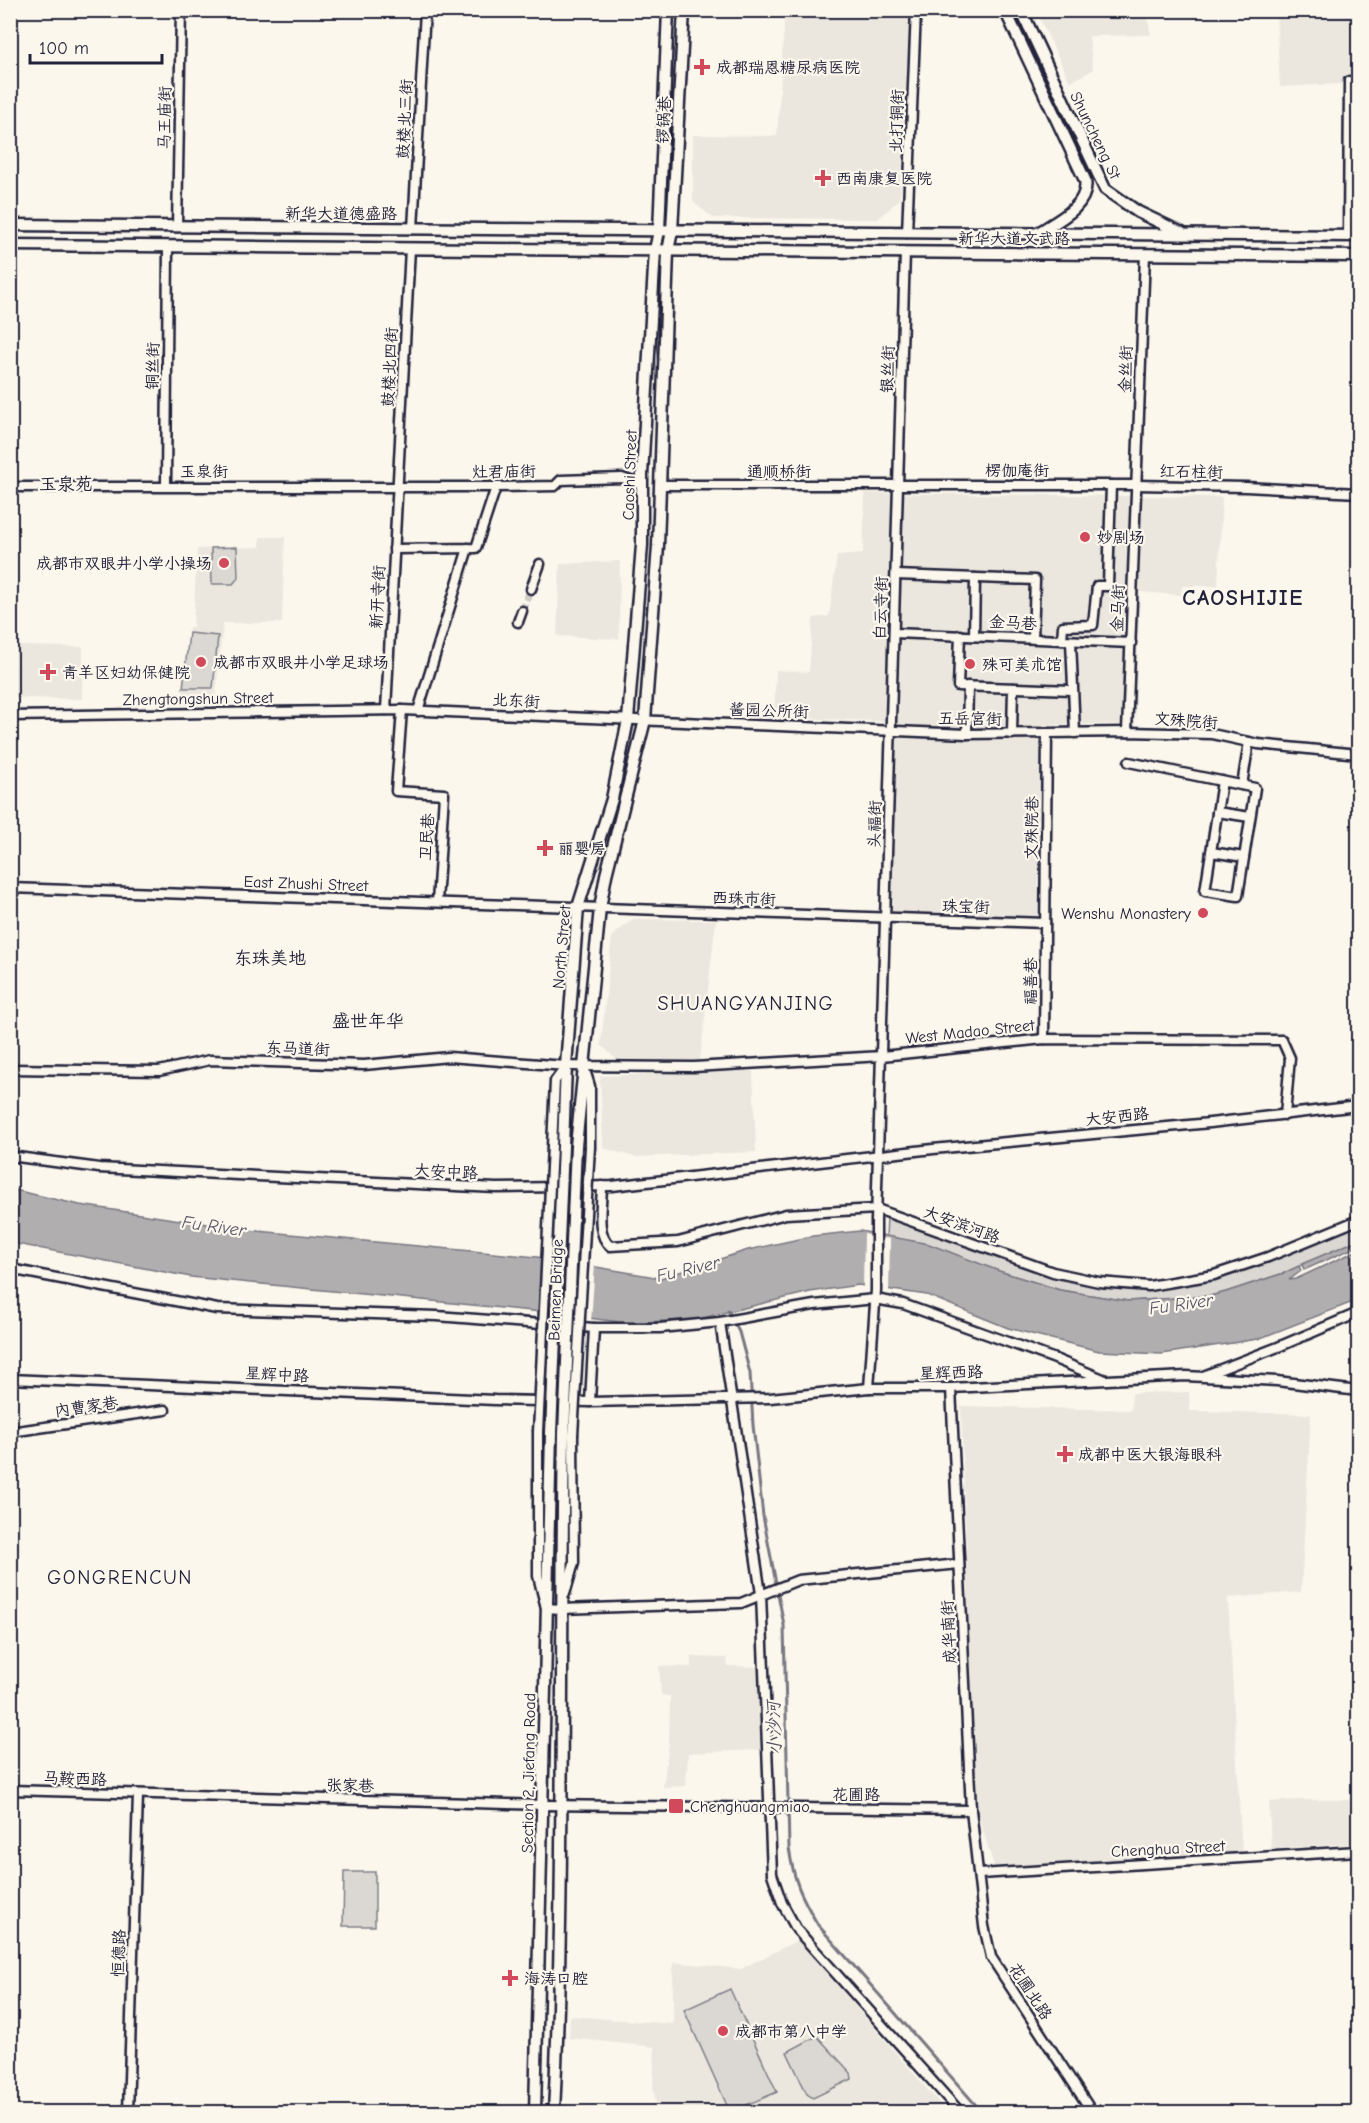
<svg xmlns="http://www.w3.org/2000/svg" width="1369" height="2123" font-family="'Comic Neue','LXGW WenKai TC',sans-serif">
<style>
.built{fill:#ebe7df}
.green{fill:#dbd8d3;stroke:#7e7d87;stroke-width:1.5}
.water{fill:#b1aeb0;stroke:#787681;stroke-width:1.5}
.pier{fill:#fbf7ec}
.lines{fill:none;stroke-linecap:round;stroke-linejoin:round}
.stream{stroke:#787681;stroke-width:3}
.minor-tunnel{stroke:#d0ccc9;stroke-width:8;stroke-dasharray:8 4;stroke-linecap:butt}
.minor-casing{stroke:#22223b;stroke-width:13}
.major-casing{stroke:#22223b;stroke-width:15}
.minor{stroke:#fbf7ec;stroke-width:8}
.major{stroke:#fbf7ec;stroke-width:10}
.minor-bridge-casing{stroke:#22223b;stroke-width:13;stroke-linecap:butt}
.major-bridge-casing{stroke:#22223b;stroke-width:15;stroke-linecap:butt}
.minor-bridge{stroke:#fbf7ec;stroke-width:8}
.major-bridge{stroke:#fbf7ec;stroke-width:10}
.poi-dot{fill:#d1495b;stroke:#fbf7ec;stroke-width:2}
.labels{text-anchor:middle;stroke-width:4.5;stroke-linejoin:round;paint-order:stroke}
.poi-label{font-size:16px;fill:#22223b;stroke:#fbf7ec;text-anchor:start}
.street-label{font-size:16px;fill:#22223b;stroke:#fbf7ec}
.neighbourhood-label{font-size:18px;fill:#22223b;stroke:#fbf7ec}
.water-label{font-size:18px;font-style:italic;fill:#545364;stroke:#fbf7ec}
.quarter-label{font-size:20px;letter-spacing:1.5px;fill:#22223b;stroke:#fbf7ec}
.district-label{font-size:22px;font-weight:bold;letter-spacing:1.5px;fill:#22223b;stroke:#fbf7ec}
</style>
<rect width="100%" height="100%" fill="#fbf7ec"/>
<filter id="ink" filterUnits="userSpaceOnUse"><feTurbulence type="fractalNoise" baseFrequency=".0167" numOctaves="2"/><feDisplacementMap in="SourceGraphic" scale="12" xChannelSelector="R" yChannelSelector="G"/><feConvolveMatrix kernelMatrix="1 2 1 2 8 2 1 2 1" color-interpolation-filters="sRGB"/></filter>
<g filter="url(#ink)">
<g class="built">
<polygon points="785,11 911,11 900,199 878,219 713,218 693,202 693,135 777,136"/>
<polygon points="1036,11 1146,11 1151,35 1089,36 1093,70 1070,82"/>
<polygon points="1276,11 1358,11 1358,83 1280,87"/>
<polygon points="865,493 1222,497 1218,586 1182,586 1181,595 1140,592 1135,724 1041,725 1038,917 892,913 896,722 774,717 776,670 809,672 813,618 829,616 837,556 863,554"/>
<polygon points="260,537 285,537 282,623 223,623 215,704 182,702 189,627 193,627 197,549 260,547"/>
<polygon points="620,561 619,639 557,636 560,564"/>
<polygon points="15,646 83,647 82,699 14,698"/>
<polygon points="633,919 716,920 700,1061 617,1060 601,1045 612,936"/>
<polygon points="753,1070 756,1152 635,1157 603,1148 600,1076"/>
<polygon points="1189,1392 1190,1411 1311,1414 1301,1592 1228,1598 1242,1855 994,1866 975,1806 961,1406 1131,1410 1132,1393"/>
<polygon points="691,1657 727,1658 728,1666 759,1667 760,1750 688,1753 686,1786 663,1787 669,1743 670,1696 661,1695 659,1666 691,1667"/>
<polygon points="1298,1800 1358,1800 1358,1843 1271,1849 1269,1802"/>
<polygon points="798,1940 947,2112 662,2112 656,2104 653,2088 655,2047 569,2038 570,2016 673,2024 673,1962 741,1969"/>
</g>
<g class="green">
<polygon points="237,547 238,578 233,584 212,584 211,548"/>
<polygon points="189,633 218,636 213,688 183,688"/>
<polygon points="887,1217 1101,1284 1204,1280 1358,1223 1358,1240 1284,1273 1226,1292 1210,1296 1128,1301 1060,1290 886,1236"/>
<polygon points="344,1872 375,1872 375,1926 343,1926"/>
<polygon points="730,1989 777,2092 730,2112 684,2010"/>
<polygon points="817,2036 851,2073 852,2079 813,2098 807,2094 787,2052"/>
</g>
<g class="water">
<polygon points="10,1189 80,1205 247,1230 537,1257 661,1278 748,1250 813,1236 860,1231 929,1244 999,1271 1060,1290 1128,1301 1210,1296 1226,1292 1284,1273 1299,1266 1301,1271 1289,1280 1296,1279 1358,1250 1358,1300 1258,1339 1162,1354 1099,1351 1008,1328 927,1295 858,1285 810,1292 698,1319 628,1323 532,1311 191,1277 11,1243"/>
<polygon points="1358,1240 1358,1246 1304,1270 1302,1264"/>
</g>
<g class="pier">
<polygon points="864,1234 890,1239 889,1293 863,1289"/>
<polygon points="544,1256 595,1264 591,1322 540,1315"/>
</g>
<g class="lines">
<path class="stream" d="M728,1310L739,1332L750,1373L753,1425L763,1516L784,1625L789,1848C794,1882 801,1896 818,1925L982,2112"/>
<polyline class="minor-tunnel" points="522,611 531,589"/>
<defs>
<g id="minor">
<polyline points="177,227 181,10"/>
<polyline points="413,229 425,10"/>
<polyline points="907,233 916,10"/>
<polyline points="1348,236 1349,81"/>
<polyline points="660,485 1135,485 1246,487 1358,493"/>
<polyline points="166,486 168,246"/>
<polyline points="10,487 496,487 555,486 561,480 622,478 642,485"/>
<polyline points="394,549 476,548 496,487"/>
<polyline points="896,575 1035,580 1033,638"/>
<polyline points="531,589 540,564"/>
<polyline points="518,622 522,611"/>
<polyline points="894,633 1131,643"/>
<polyline points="960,635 958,686 1072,690"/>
<polyline points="974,636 975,578"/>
<polyline points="1062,640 1063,626 1093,625 1097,586 1108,586 1111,485"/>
<polyline points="1071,641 1075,733"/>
<polyline points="386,710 410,248"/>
<polyline points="402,710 396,791 444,794 437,902"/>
<polyline points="418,711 468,548"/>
<polyline points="10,716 402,710 967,734 1127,732 1212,734 1258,744 1358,754"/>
<polyline points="1127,732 1145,254"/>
<polyline points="967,734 968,686"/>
<polyline points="1012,734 1013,688"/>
<polyline points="1129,762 1255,788 1238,896 1205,891 1222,781"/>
<polyline points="1242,785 1249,742"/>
<polyline points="1217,812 1250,817"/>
<polyline points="1211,852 1244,857"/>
<polyline points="10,888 1045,923"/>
<polyline points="1044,1039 1047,734"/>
<polyline points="10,1069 159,1071 210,1060 364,1065 449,1057 566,1066 694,1067 882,1056 1044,1039 1282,1040 1290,1058 1285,1115"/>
<polyline points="585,1070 590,1086 590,1147"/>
<polyline points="552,1146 555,1081 566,1066"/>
<polyline points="10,1156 99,1168 496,1188 612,1186 933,1149 1210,1123 1358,1106"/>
<path d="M602,1186C602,1205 595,1233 610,1246L678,1242L786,1214L877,1209L1053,1272L1099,1282L1149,1286L1214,1275L1268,1257L1358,1220"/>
<polyline points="10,1269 217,1309 437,1316 594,1328 660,1328 720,1322 814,1305 875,1299 903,1304 1055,1359 1103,1379"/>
<polyline points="720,1322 761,1594 772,1874 782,1903 797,1930 960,2112"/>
<polyline points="1203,1376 1278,1347 1358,1313"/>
<polyline points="10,1379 495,1400 590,1402 770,1398 869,1388 951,1388 1186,1376 1277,1381 1358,1391"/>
<polyline points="869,1388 876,1290 876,1221 905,252"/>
<polyline points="951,1388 971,1810 984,1926 991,1957 1092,2112"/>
<polyline points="590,1402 594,1328"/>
<polyline points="10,1432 165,1410"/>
<polyline points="538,1432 538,1576 546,1608 561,1609 741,1603 798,1580 959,1564"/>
<polyline points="565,1594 574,1563 573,1435"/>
<polyline points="10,1790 543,1805 971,1810"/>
<polyline points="979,1874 1358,1851"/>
<polyline points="128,2112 138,1795"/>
</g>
<g id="major">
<path d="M1005,10L1085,180C1090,206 1057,221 1038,233"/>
<polyline points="1021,10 1105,189 1138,212 1182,233"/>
<polyline points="10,225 1358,236"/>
<polyline points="10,245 1358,256"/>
<polyline points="563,1146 566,1066 578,907 612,799 628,720 642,545 642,475 655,250 659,231 668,10"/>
<polyline points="576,1146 600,908 606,875 645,720 658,546 668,251 672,231 684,10"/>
<polyline points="535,2112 551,1433"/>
<path d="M554,2112C565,1887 560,1660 564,1434"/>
</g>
</defs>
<use href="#minor" class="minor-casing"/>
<use href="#major" class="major-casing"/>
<use href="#minor" class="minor"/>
<use href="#major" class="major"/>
<defs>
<g id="minor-bridge">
<polyline points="538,1432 552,1146"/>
<polyline points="573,1435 590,1147"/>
</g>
<g id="major-bridge">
<polyline points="551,1433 563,1146"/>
<polyline points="564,1434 576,1146"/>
</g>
</defs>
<use href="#minor-bridge" class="minor-bridge-casing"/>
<use href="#major-bridge" class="major-bridge-casing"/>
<use href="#minor-bridge" class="minor-bridge"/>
<use href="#major-bridge" class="major-bridge"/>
</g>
</g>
<g class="poi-dot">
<path d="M699 58h6v6h6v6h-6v6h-6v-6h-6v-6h6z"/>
<path d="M820 169h6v6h6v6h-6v6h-6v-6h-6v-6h6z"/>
<circle cx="1085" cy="537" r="6"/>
<circle cx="224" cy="563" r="6"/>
<circle cx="201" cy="662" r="6"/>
<circle cx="970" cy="664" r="6"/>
<path d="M45 663h6v6h6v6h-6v6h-6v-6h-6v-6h6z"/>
<path d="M542 839h6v6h6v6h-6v6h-6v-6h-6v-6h6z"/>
<circle cx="1203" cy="913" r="6"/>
<path d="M1062 1445h6v6h6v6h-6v6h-6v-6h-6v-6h6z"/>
<rect x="668" y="1798" width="16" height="16" rx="3"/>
<path d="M507 1969h6v6h6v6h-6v6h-6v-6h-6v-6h6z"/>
<circle cx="723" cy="2031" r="6"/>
</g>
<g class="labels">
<g class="poi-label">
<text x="716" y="73">成都瑞恩糖尿病医院</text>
<text x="836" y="184">西南康复医院</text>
<text x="1097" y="543">妙剧场</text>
<text x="212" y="569" text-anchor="end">成都市双眼井小学小操场</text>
<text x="213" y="668">成都市双眼井小学足球场</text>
<text x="982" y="670">殊可美术馆</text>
<text x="62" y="678">青羊区妇幼保健院</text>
<text x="558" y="854">丽婴房</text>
<text x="1191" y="919" text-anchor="end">Wenshu Monastery</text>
<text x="1078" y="1460">成都中医大银海眼科</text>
<text x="690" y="1812">Chenghuangmiao</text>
<text x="524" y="1984">海涛口腔</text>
<text x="735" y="2037">成都市第八中学</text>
</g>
<g class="street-label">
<text transform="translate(164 118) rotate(-89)" y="6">马王庙街</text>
<text transform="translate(404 119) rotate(-87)" y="6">鼓楼北三街</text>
<text transform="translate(663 120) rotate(-87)" y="6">锣锅巷</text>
<text transform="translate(896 121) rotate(-88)" y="6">北打铜街</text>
<text transform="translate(1096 135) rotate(64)" y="6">Shuncheng St</text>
<text x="341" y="219">新华大道德盛路</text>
<text x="1014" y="244">新华大道文武路</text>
<text transform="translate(152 366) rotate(-89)" y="6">铜丝街</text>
<text transform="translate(389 367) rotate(-87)" y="6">鼓楼北四街</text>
<text transform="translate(887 369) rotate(-88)" y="6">银丝街</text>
<text transform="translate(1125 369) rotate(-88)" y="6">金丝街</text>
<text x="1017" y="476">楞伽庵街</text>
<text x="204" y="477">玉泉街</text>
<text transform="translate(504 471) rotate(-1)" y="6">灶君庙街</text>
<text x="779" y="477">通顺桥街</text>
<text transform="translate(1191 471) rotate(1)" y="6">红石柱街</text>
<text transform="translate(629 475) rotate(-88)" y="6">Caoshi Street</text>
<text transform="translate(377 597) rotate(-87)" y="6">新开寺街</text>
<text transform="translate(880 608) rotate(-88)" y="6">白云寺街</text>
<text transform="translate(1117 608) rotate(-88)" y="6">金马街</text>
<text transform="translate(1013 622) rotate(3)" y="6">金马巷</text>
<text transform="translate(198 698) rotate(-1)" y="6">Zhengtongshun Street</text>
<text transform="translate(516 700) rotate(3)" y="6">北东街</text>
<text transform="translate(769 710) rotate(2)" y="6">酱园公所街</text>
<text transform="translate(970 718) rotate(1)" y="6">五岳宫街</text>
<text transform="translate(1186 720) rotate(4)" y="6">文殊院街</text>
<text transform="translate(874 824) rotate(-88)" y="6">头福街</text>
<text transform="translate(1031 828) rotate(-89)" y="6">文殊院巷</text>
<text transform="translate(426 837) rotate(-86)" y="6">卫民巷</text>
<text transform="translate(306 883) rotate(2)" y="6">East Zhushi Street</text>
<text transform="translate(744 898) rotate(2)" y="6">西珠市街</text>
<text transform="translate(966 906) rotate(2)" y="6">珠宝街</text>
<text transform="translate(561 947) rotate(-85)" y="6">North Street</text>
<text transform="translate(1030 981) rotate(-90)" y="6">福善巷</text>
<text transform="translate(970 1031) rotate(-6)" y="6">West Madao Street</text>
<text transform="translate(298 1048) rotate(2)" y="6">东马道街</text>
<text transform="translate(1117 1116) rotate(-6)" y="6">大安西路</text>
<text transform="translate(446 1171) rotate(3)" y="6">大安中路</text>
<text transform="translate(962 1224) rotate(20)" y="6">大安滨河路</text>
<text transform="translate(555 1290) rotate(-88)" y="6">Beimen Bridge</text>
<text transform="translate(951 1372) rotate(-2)" y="6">星辉西路</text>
<text transform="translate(277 1374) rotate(3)" y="6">星辉中路</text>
<text transform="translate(86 1406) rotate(-8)" y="6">内曹家巷</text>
<text transform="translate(948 1632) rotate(-93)" y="6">成华南街</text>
<text transform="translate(528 1773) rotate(-89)" y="6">Section 2, Jiefang Road</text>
<text transform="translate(75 1778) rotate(2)" y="6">马鞍西路</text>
<text transform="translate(350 1785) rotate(1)" y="6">张家巷</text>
<text x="856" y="1800">花圃路</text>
<text transform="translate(1168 1848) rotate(-3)" y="6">Chenghua Street</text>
<text transform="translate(118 1953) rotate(-88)" y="6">恒德路</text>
<text transform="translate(1031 1991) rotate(57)" y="6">花圃北路</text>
</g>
<g class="neighbourhood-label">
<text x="66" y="490">玉泉苑</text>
<text x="270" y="964">东珠美地</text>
<text x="368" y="1027">盛世年华</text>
</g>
<g class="water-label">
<text transform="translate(214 1226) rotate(8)" y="6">Fu River</text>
<text transform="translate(688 1269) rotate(-13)" y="6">Fu River</text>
<text transform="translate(1181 1304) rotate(-8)" y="6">Fu River</text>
<text transform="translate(774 1728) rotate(-92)" y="6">小沙河</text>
</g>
<g class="quarter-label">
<text x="746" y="1010">SHUANGYANJING</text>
<text x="120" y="1584">GONGRENCUN</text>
</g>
<g class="district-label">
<text x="1243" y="605">CAOSHIJIE</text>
</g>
</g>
<rect width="1369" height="2123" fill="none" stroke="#fbf7ec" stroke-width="36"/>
<rect x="18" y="18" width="1333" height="2087" fill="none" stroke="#22223b" stroke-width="2" filter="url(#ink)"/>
<path d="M30 54v9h132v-9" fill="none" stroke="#22223b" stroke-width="3"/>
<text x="39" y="54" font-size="18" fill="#22223b" stroke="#fbf7ec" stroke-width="4.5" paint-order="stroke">100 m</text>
</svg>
